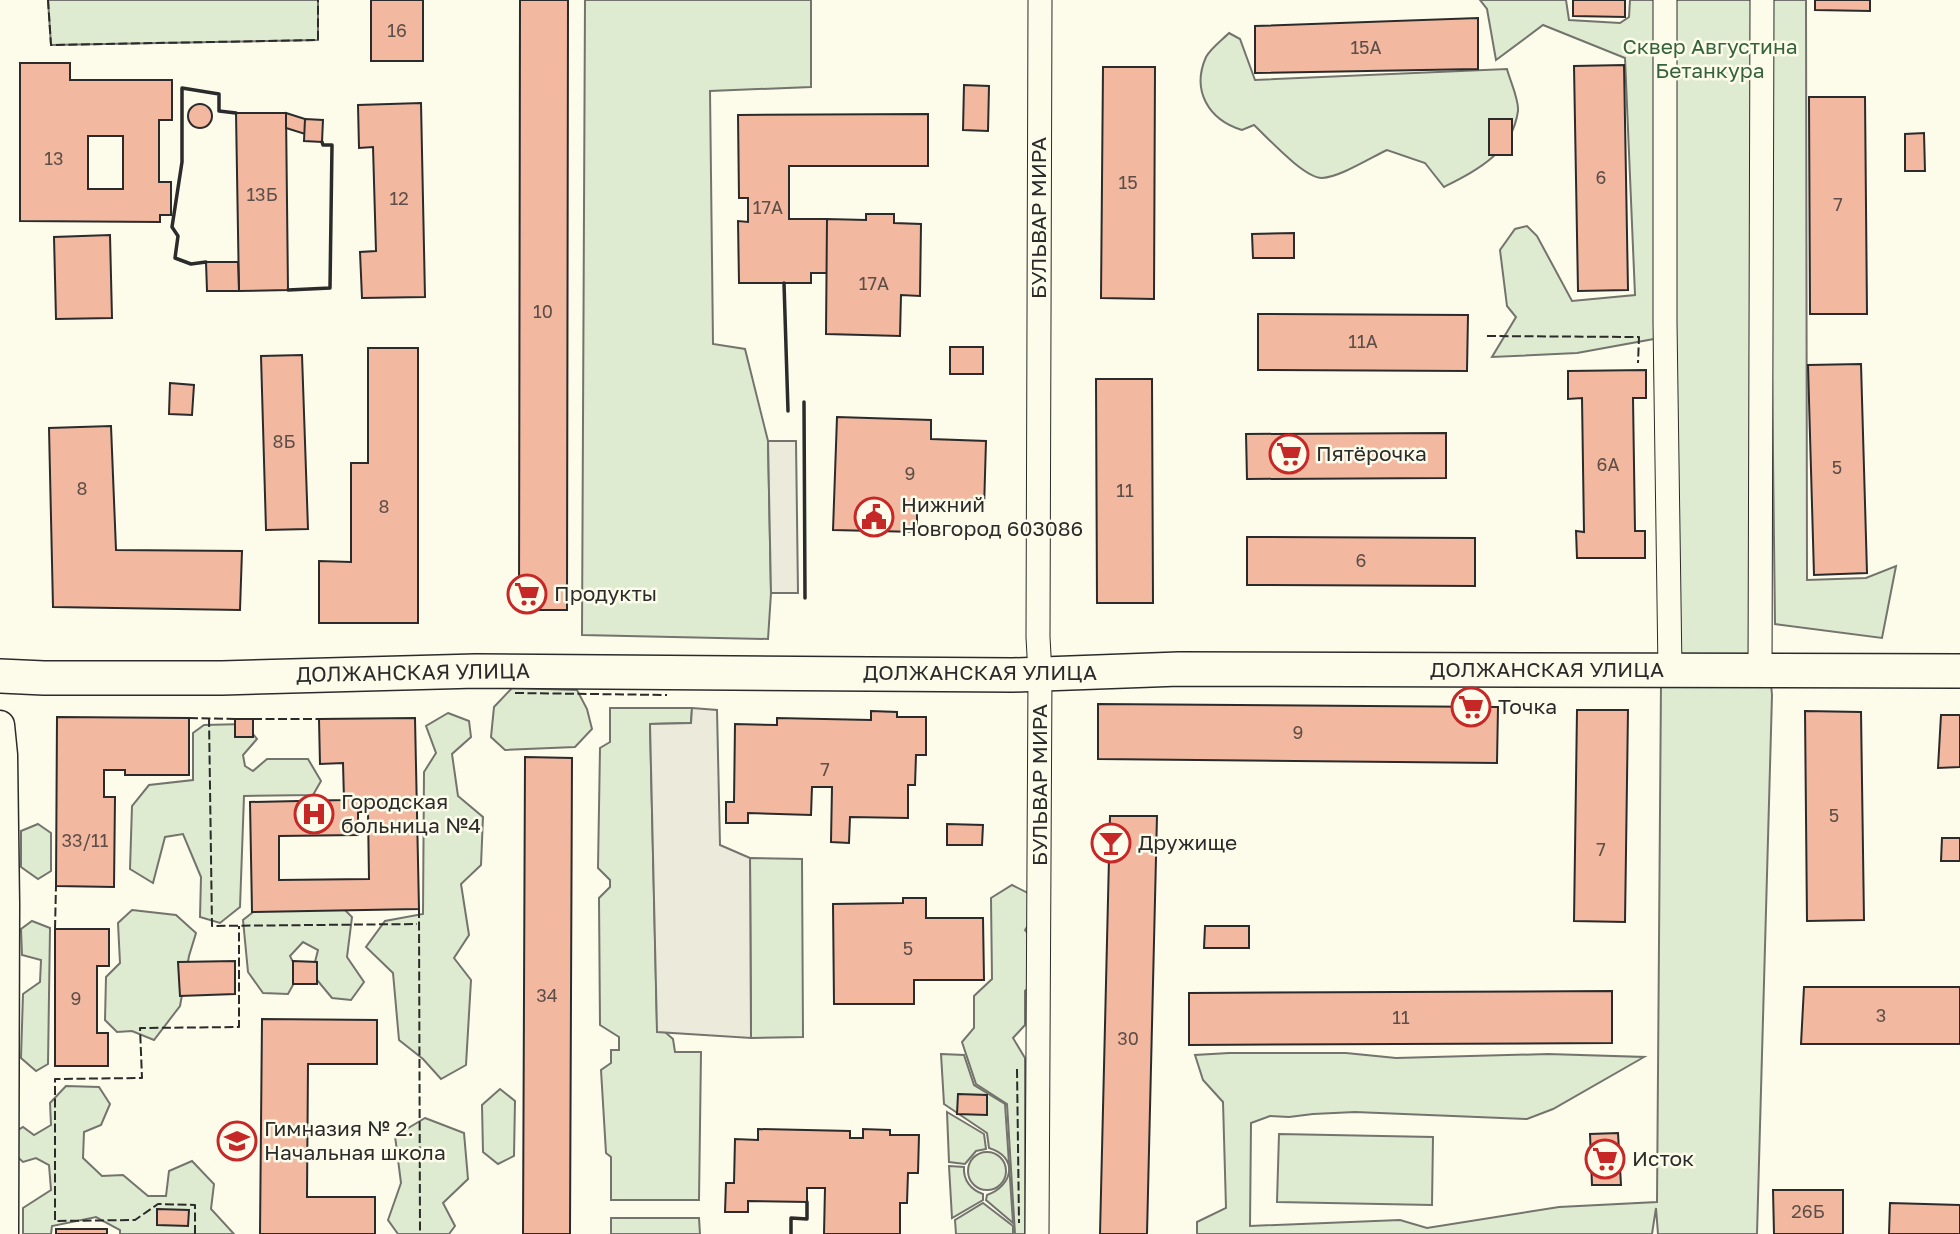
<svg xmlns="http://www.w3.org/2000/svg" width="1960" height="1234" font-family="'Golos Text',sans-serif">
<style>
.green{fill:#deebd1;stroke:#74746e;stroke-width:2}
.parking{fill:#eceadb;stroke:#74746e;stroke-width:2}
.building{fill:#f2b8a0;stroke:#2b2b2b;stroke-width:2;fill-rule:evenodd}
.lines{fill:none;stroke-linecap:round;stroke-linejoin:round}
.minor-casing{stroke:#2b2b2b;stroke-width:25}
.tertiary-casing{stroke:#2b2b2b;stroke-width:31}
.secondary-casing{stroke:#2b2b2b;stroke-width:36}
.minor{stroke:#fdfbea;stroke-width:23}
.tertiary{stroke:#fdfbea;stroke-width:28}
.secondary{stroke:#fdfbea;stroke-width:33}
.fence{stroke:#2b2b2b;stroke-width:2;stroke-dasharray:9 3.5;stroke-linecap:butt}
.wall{stroke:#2b2b2b;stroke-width:3.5}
.labels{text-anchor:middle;stroke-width:5;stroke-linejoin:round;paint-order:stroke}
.number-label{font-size:18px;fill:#5d4e48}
.park-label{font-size:21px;fill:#34623c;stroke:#fdfbea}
.street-label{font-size:21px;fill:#2b2b2b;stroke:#fdfbea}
.poi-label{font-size:21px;fill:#2b2b2b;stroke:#fdfbea;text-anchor:start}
</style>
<rect width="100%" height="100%" fill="#fdfbea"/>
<g class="green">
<polygon points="48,0 318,0 318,40 51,45"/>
<polygon points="585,0 811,0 811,87 710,91 713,344 745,349 768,441 771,593 768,639 582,635"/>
<polygon points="1480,0 1566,0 1569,20 1620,23 1629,17 1630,0 1806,0 1807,580 1866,578 1896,566 1882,638 1775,624 1770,207 1766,627 1772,695 1757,1234 1658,1234 1656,1208 1652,1234 1197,1234 1197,1222 1226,1208 1223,1102 1203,1080 1195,1055 1229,1053 1346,1053 1396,1058 1548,1054 1644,1057 1553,1109 1527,1119 1355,1112 1313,1114 1289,1117 1270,1116 1251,1123 1250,1226 1400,1220 1427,1228 1559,1207 1657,1202 1661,682 1654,339 1577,353 1492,357 1516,317 1507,306 1500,250 1515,229 1527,226 1537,236 1572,301 1635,295 1625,58 1543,25 1496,60 1487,9"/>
<path d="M1229,33L1240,39L1255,80L1507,69C1510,81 1519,99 1518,111C1512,153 1477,170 1444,187L1425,163L1387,150C1370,158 1340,177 1322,178C1304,178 1268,138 1254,125L1242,130C1209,120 1191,91 1206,57C1210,49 1222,40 1229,33Z"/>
<polygon points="512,688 577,690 587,709 592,729 575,747 505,750 491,737 494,707"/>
<polygon points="610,708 692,708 691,723 650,724 657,1025 673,1039 675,1052 701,1052 699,1200 611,1200 611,1157 606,1153 601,1070 611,1063 611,1050 619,1050 619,1037 600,1025 599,898 610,887 610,880 598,868 600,748 610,742"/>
<polygon points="448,713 469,721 471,737 452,754 458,796 483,817 481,865 461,884 469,935 454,958 471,980 466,1065 441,1079 423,1059 399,1040 393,973 366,947 385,921 423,914 424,772 436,753 426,726"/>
<polygon points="245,724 257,739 243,755 245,766 253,771 267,759 308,759 321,781 313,795 244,796 240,907 220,923 200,917 201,877 183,834 165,837 153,883 130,869 132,806 149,785 193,780 193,733 204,725"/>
<polygon points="38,824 51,833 51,871 38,879 21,867 21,831"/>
<polygon points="750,858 802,859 803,1037 751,1038"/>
<polygon points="1012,885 1034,896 1034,917 1025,930 1034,942 1036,980 1025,991 1025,1025 1013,1038 1025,1058 1025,1234 1015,1234 1007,1104 976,1084 962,1042 974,1028 974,996 992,979 991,898"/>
<polygon points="266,902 338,903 352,917 347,957 364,982 351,1000 332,998 312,974 318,950 303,942 290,956 299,974 288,994 263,993 248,972 243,920"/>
<polygon points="132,910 176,915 196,933 189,956 180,1006 154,1040 132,1031 117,1032 105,1020 106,977 120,963 118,923"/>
<polygon points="32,921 50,928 48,1064 36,1071 21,1058 23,994 40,982 41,960 22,955 21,929"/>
<path d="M941,1054L964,1055L974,1085L1005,1104L1013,1223L986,1200L987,1195C1013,1186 1019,1157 989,1148L987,1133L944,1104Z"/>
<polygon points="66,1086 99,1087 110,1104 101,1125 84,1132 83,1158 102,1176 123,1175 148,1196 166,1196 169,1171 192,1161 214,1184 211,1209 234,1234 120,1234 120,1230 96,1217 52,1226 51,1234 23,1234 23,1208 51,1190 49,1165 36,1158 23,1162 12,1152 10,1135 23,1127 34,1135 51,1125 50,1103"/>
<polygon points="500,1089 515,1101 514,1156 498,1164 483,1152 482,1105"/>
<polygon points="947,1112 984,1134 986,1149 976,1151 965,1164 949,1162"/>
<polygon points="425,1118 464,1133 468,1179 443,1203 455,1226 449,1234 398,1234 388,1220 401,1183 395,1136"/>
<polygon points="1279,1134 1433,1137 1432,1205 1277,1202"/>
<circle cx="987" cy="1171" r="19"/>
<path d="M949,1166L964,1167C963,1180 971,1190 983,1194V1200L952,1218Z"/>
<polygon points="983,1203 1013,1226 1013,1234 956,1234 955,1220"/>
<polygon points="611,1218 699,1218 700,1234 611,1234"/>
</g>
<g class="parking">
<polygon points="768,441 796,441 798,593 771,593"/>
<polygon points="692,708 717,710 720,845 750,858 751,1038 657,1032 650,724 691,723"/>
</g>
<g class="building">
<rect x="371" y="0" width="52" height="61"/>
<polygon points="520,0 568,0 567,610 519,610"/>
<polygon points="1573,0 1625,0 1625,17 1573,16"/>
<polygon points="1815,0 1870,0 1870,11 1815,10"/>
<polygon points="1478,18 1478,69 1255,73 1255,26"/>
<path d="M20,63H70V80H172V120H159V182H171V215H160V222L20,221ZM88,136H123V189H88Z"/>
<polygon points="1624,65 1628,290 1578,291 1574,66"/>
<polygon points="1103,67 1155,67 1154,299 1101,298"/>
<polygon points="964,85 989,86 988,131 963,130"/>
<polygon points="1809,97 1865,97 1867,314 1810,314"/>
<polygon points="421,103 425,297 362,298 360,252 376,251 373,147 359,148 358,105"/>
<circle cx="200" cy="116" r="12"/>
<polygon points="236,113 286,113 288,290 239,291"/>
<polygon points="286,113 305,119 305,134 286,128"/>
<polygon points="928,114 928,166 789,166 789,219 827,219 828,273 811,273 811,283 739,283 738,221 748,222 748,198 739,198 738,115"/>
<polygon points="305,119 323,120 322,142 304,141"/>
<rect x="1489" y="119" width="23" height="36"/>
<polygon points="1924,133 1925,171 1905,171 1905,134"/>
<polygon points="866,214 894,214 894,223 921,224 920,296 901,295 900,336 826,334 827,219 866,220"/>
<polygon points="1294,233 1294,258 1253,258 1252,234"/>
<polygon points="110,235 112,318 56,319 54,237"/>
<polygon points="206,262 238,262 239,291 207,291"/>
<polygon points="1258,314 1468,315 1467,371 1258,370"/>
<rect x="950" y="347" width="33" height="27"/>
<polygon points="368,348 418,348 418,623 319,623 319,561 351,562 351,463 368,463"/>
<polygon points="302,355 308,529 266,530 261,356"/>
<polygon points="1861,364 1867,573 1814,575 1808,365"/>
<polygon points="1646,370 1646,398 1633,398 1635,531 1645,531 1645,558 1577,558 1576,531 1584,532 1582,398 1568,399 1568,371"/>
<polygon points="1096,379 1152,379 1153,603 1097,603"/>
<polygon points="170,383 194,385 192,415 169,414"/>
<polygon points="837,417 931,420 931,439 986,441 984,509 917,507 917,532 833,530"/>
<polygon points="111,426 116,550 242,551 240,610 53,607 49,428"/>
<polygon points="1446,433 1446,478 1247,479 1246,434"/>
<polygon points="1247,537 1475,538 1475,586 1247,585"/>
<polygon points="1098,704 1498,707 1497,763 1098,759"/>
<polygon points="1577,710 1628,710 1625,922 1574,921"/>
<polygon points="871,711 897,712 897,717 926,717 926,755 916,755 915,785 908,785 908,818 850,817 849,843 831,842 832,787 812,787 811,815 748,813 748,823 726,823 726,802 734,802 735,724 777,725 777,718 871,720"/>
<polygon points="1805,711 1861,712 1864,920 1807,921"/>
<polygon points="1941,715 1960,715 1960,767 1938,768"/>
<polygon points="57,717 189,718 189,775 125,775 125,770 104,770 104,797 115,797 114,887 56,886"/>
<path d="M415,718L419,909L252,912L250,802L344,800L343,763L320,764L319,719ZM358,812H368L369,879L279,880V836L358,835Z"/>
<rect x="235" y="719" width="18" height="18"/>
<polygon points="525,757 572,758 570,1234 523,1234"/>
<polygon points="1110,816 1157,816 1147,1234 1100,1234"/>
<polygon points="947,824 983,825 982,845 947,845"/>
<polygon points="1942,838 1960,838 1960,861 1941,861"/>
<polygon points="903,898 926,898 926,918 983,918 984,980 914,980 914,1004 834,1004 833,904 903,903"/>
<polygon points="1205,926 1249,926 1249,948 1204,948"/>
<polygon points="55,929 109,929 109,966 97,966 97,1033 108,1033 108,1066 55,1066"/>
<polygon points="235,961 235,994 180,996 178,962"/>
<polygon points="293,961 317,962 317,984 293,984"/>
<polygon points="1804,987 1960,987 1960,1044 1801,1044"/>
<polygon points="1612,991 1612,1043 1189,1045 1189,993"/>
<polygon points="262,1019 377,1020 377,1064 308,1064 307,1197 375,1197 375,1234 260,1234"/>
<polygon points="958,1094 987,1095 987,1115 957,1114"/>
<polygon points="758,1129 850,1131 850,1138 863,1138 863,1129 890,1130 890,1135 919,1135 918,1173 908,1173 907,1203 900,1203 900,1234 824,1234 825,1188 807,1188 807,1202 748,1201 748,1212 725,1212 726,1183 734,1183 735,1139 758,1140"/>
<polygon points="1618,1133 1621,1185 1592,1185 1590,1134"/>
<polygon points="1773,1190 1843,1190 1843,1234 1774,1234"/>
<polygon points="1890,1203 1960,1205 1960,1234 1889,1234"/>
<polygon points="157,1209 189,1210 188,1226 157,1225"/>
<rect x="56" y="1229" width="51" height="5"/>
</g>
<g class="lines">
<defs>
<g id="minor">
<polyline points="1665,0 1665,322 1670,670"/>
<polyline points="1760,672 1762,0"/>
<polyline points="1037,1234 1040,674 1038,637 1040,0"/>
</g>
<polyline id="tertiary" points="0,725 3,755 5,904 4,1234"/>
<polyline id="secondary" points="0,676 44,678 222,678 476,671 1013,675 1179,669 1960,671"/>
</defs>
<use href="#minor" class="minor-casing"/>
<use href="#tertiary" class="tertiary-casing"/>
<use href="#secondary" class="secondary-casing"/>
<use href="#minor" class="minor"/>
<use href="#tertiary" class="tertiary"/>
<use href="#secondary" class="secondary"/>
<g class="fence">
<polyline points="48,0 51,45 318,40 318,0"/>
<polyline points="1487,336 1639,337 1638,363"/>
<polyline points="515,693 667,695"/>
<polyline points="189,718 235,719"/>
<polyline points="209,718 212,926 417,924"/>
<polyline points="253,719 319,719"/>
<polyline points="419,909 420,1234"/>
<polyline points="55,929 56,886"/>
<polyline points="1017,1069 1019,1223"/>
<polyline points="195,1234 195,1205 158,1204 135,1220 55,1221 55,1079 142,1078 140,1028 239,1027 239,926"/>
</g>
<g class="wall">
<polyline points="206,262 191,264 175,258 178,236 172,227 182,162 182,88 219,94 219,111 236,113"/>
<polyline points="784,283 788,411"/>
<polyline points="288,290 330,288 332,145 323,145 322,142"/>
<polyline points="804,402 805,598"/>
<polyline points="791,1234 791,1218 807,1219 807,1202"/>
</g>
</g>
<defs>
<symbol id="supermarket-ring" viewBox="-11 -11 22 22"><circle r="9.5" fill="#fdfbea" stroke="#c62828" stroke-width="1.5"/><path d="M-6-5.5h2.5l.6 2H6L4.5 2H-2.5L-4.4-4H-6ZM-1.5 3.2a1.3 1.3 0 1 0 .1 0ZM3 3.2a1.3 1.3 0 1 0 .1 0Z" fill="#c62828"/></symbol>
<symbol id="civic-ring" viewBox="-11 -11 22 22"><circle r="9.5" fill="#fdfbea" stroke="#c62828" stroke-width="1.5"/><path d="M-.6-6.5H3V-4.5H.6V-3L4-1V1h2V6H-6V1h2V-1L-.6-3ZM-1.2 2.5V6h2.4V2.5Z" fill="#c62828"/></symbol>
<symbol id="hospital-ring" viewBox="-11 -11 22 22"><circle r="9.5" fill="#fdfbea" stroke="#c62828" stroke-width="1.5"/><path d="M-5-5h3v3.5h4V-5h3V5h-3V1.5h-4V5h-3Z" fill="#c62828"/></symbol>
<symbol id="bar-ring" viewBox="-11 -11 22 22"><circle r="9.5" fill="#fdfbea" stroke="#c62828" stroke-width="1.5"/><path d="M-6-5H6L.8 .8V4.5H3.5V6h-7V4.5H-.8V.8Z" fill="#c62828"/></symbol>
<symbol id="school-ring" viewBox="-11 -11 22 22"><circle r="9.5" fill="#fdfbea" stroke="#c62828" stroke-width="1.5"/><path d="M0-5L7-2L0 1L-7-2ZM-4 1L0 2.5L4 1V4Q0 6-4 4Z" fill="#c62828"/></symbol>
</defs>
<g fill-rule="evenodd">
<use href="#supermarket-ring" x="1267" y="432" width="44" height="44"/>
<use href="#civic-ring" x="852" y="495" width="44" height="44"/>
<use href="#supermarket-ring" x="505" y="572" width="44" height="44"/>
<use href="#supermarket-ring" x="1449" y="685" width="44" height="44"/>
<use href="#hospital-ring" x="292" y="792" width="44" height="44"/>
<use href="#bar-ring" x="1089" y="821" width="44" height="44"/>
<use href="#school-ring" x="215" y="1119" width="44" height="44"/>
<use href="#supermarket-ring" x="1583" y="1137" width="44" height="44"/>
</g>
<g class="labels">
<g class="number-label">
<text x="397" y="37">16</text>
<text x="1366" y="54">15А</text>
<text x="54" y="165">13</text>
<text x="1601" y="184">6</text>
<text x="1128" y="189">15</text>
<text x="262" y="201">13Б</text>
<text x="399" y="205">12</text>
<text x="1838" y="211">7</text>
<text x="768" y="214">17А</text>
<text x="874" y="290">17А</text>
<text x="543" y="318">10</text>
<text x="1363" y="348">11А</text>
<text x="284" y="448">8Б</text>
<text x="1608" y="471">6А</text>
<text x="1837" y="474">5</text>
<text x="910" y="480">9</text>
<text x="82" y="495">8</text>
<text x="1125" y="497">11</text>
<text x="384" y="513">8</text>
<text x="1361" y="567">6</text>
<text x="1298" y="739">9</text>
<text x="825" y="776">7</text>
<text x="1834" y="822">5</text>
<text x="85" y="847">33/11</text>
<text x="1601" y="856">7</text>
<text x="908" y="955">5</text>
<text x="547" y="1002">34</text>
<text x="76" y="1005">9</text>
<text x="1881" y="1022">3</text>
<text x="1401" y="1024">11</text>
<text x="1128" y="1045">30</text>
<text x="1808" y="1218">26Б</text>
</g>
<g class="park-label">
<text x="1710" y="54">Сквер Августина<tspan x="1710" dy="24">Бетанкура</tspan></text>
</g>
<g class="street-label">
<text transform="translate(1039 218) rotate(-90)" y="7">БУЛЬВАР МИРА</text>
<text x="1547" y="677">ДОЛЖАНСКАЯ УЛИЦА</text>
<text transform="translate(413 673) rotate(-1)" y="7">ДОЛЖАНСКАЯ УЛИЦА</text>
<text x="980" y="680">ДОЛЖАНСКАЯ УЛИЦА</text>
<text transform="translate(1040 785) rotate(-90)" y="7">БУЛЬВАР МИРА</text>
</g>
<g class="poi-label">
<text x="1316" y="461">Пятёрочка</text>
<text x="901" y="512">Нижний<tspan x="901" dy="24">Новгород 603086</tspan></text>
<text x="554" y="601">Продукты</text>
<text x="1498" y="714">Точка</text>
<text x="341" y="809">Городская<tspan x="341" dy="24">больница №4</tspan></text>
<text x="1138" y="850">Дружище</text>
<text x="264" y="1136">Гимназия № 2.<tspan x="264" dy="24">Начальная школа</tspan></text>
<text x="1632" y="1166">Исток</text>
</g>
</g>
</svg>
